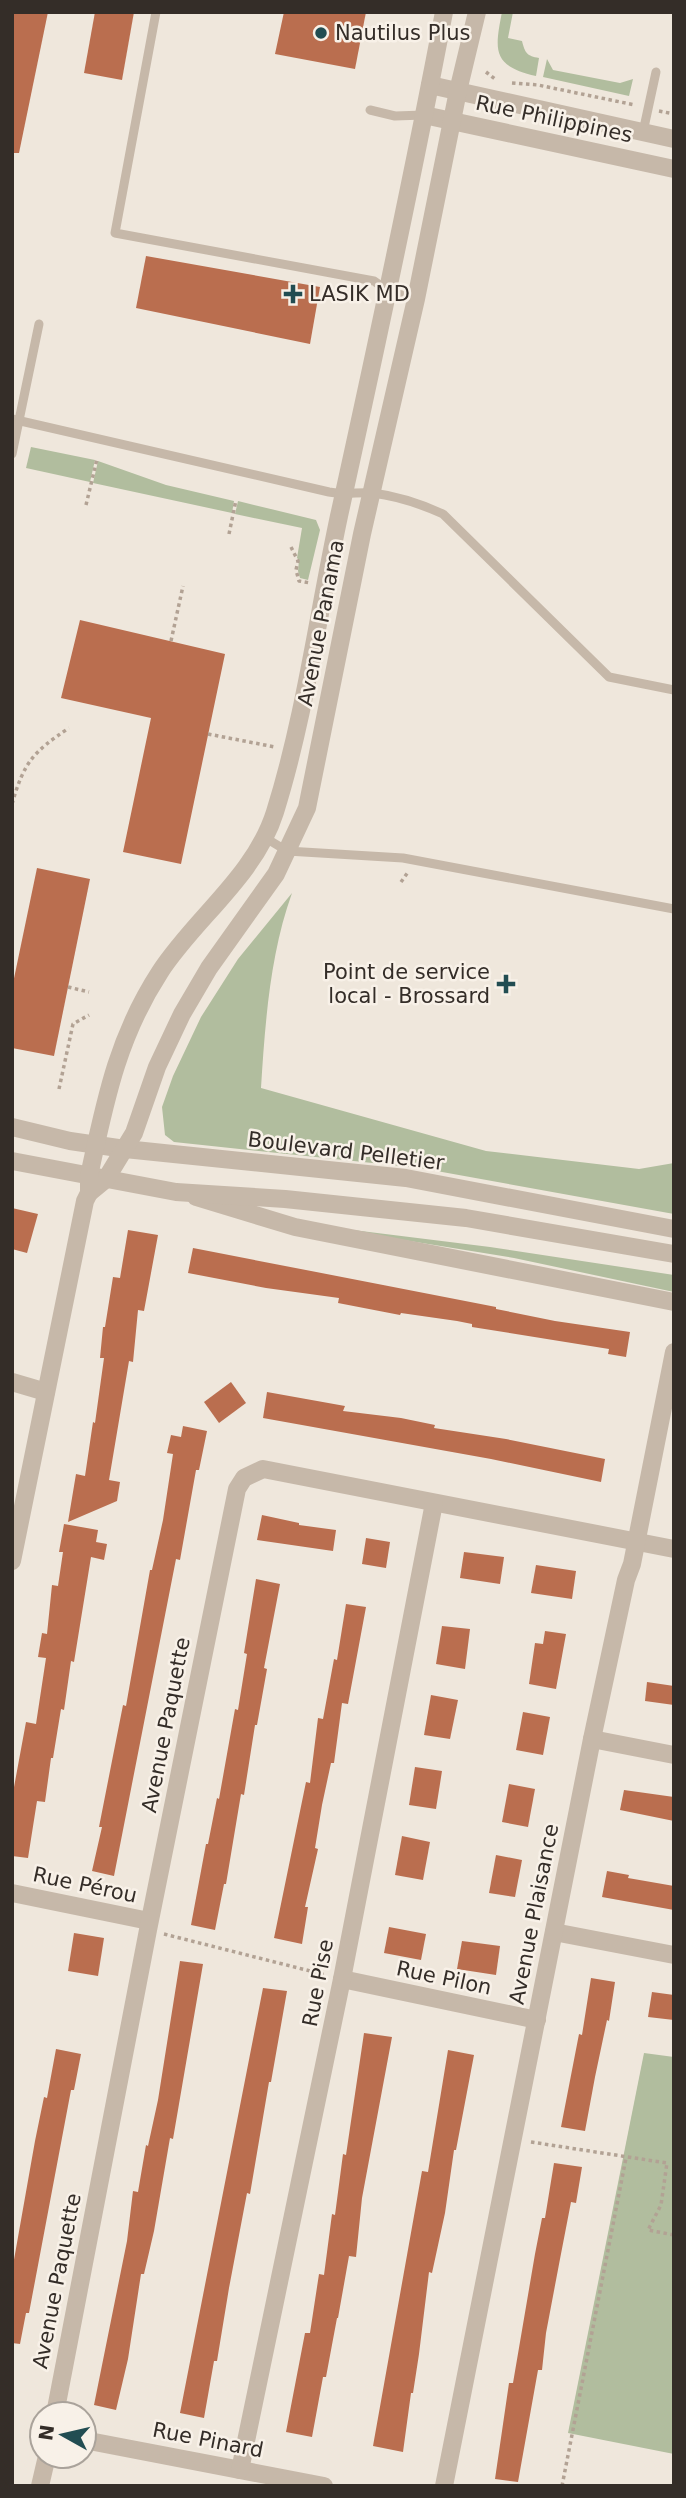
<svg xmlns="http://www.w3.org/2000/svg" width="686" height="2498" font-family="'DejaVu Sans',sans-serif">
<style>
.green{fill:#b1bd9e}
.building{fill:#ba6e4f}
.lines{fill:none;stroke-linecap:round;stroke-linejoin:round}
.path{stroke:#b2a294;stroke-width:3.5;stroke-dasharray:3.5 3.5;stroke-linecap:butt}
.service{stroke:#c6b8a9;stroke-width:9}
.minor{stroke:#c6b8a9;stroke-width:18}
.tertiary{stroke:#c6b8a9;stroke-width:18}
.poi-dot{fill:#224d52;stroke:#f8f1e8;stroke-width:2.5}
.labels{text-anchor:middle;stroke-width:5;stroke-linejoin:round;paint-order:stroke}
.poi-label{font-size:21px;fill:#342d28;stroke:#f8f1e8;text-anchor:start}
.street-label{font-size:21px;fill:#342d28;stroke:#f8f1e8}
</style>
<rect width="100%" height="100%" fill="#efe7dc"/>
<g class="green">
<path d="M502,12H513L508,38L522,41C525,53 527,56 539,58L536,76C493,66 494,52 502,12Z"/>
<polygon points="547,59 553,70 620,83 633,79 629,96 543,77"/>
<polygon points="31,447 95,460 90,482 26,468"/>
<polygon points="98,461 166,485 234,501 232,513 93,483"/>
<polygon points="238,501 316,520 320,530 308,580 300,578 298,571 299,560 297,558 302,528 235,514"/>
<path d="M292,893C270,954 265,1024 261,1088L486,1151L639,1169L674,1163V1214L420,1168L174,1142L165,1135L162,1107L173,1076L201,1017L238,959Z"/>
<polygon points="353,1230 490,1247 674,1275 674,1292 514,1258 354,1232"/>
<polygon points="644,2053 674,2057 674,2454 568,2433"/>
</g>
<g class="building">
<polygon points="12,12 48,12 19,153 12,153"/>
<polygon points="95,12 134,12 122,80 84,73"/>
<polygon points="284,12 366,12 355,69 275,54"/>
<polygon points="146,256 320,287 310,344 136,308"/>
<polygon points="80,620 225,654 181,864 123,852 151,718 61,698"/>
<polygon points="37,868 90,879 54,1056 12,1048 12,988"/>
<polygon points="12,1208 38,1214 27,1253 12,1249"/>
<polygon points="128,1230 158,1235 144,1311 138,1310 133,1362 129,1361 109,1480 120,1482 117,1501 68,1522 76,1474 85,1476 93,1422 95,1423 104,1358 100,1358 103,1327 105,1327 113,1277 120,1278"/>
<polygon points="193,1248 496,1307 496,1309 555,1321 630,1332 626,1357 608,1354 609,1349 472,1327 472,1324 457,1321 401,1313 400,1315 338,1303 339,1298 266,1288 188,1273"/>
<polygon points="231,1382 246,1403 219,1423 204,1402"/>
<polygon points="267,1392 345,1406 343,1411 401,1418 435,1425 434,1428 506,1439 605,1459 601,1482 491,1459 263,1418"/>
<polygon points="183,1426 207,1431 199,1470 196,1470 180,1560 176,1559 114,1876 92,1871 102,1827 99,1827 123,1705 126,1706 150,1570 152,1570 163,1520 173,1454 167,1453 171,1435 181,1437"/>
<polygon points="262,1515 299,1523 299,1525 336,1530 333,1551 257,1540"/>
<polygon points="64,1524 98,1530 96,1542 107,1544 104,1560 91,1557 74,1662 71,1661 64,1710 61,1709 53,1758 51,1758 45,1802 37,1801 28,1858 12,1856 12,1798 26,1722 36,1724 46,1658 38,1657 42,1633 47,1634 52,1585 58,1586 63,1552 59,1552"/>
<polygon points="366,1538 390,1542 386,1568 362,1564"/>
<polygon points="464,1552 504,1557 500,1584 460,1578"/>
<polygon points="536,1565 576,1571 572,1599 531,1593"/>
<polygon points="256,1579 280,1584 264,1668 267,1669 257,1725 255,1725 244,1795 241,1794 226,1884 224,1884 215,1930 191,1925 206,1844 208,1844 217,1798 219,1799 235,1709 238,1710 247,1654 244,1653"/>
<polygon points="346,1604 366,1607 348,1704 342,1703 334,1763 331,1763 322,1805 315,1848 318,1849 305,1907 308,1907 302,1944 274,1938 306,1782 310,1783 318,1718 323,1719 334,1659 337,1660"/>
<polygon points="442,1626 470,1629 465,1669 436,1664"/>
<polygon points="545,1631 566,1634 556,1689 529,1684 535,1643 543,1644"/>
<polygon points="647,1682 674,1686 674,1705 645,1701"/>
<polygon points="431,1695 458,1700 450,1739 424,1735"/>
<polygon points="523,1712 550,1717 543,1755 516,1750"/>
<polygon points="415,1767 442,1771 436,1809 409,1805"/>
<polygon points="509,1784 535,1789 528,1827 502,1822"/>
<polygon points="624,1790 674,1797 674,1821 620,1810"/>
<polygon points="402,1836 430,1842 423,1880 395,1875"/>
<polygon points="496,1855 522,1860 515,1897 489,1893"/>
<polygon points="607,1871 629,1875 628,1878 674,1886 674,1910 602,1897"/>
<polygon points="389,1927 426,1934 421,1960 384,1953"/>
<polygon points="74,1933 104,1938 98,1976 68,1971"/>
<polygon points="462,1941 500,1946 496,1975 457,1969"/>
<polygon points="180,1961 203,1964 173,2139 170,2138 154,2231 144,2274 141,2274 128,2359 116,2410 94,2405 127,2241 133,2191 138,2192 146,2145 148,2146 158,2100"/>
<polygon points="591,1978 615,1982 609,2021 607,2020 595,2077 585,2131 561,2127 579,2034 582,2035"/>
<polygon points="263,1988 287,1991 271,2082 269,2082 250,2194 247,2193 229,2288 217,2361 214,2361 204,2418 180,2413"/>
<polygon points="652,1992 674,1995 674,2020 648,2017"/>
<polygon points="364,2033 392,2037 362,2198 356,2257 349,2256 338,2318 337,2318 326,2377 323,2377 312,2437 286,2432 305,2333 310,2333 319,2274 324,2275 332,2214 335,2215 343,2154 346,2155"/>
<polygon points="56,2049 81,2054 74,2090 71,2090 29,2313 26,2313 20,2344 12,2343 12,2271 35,2141 44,2097 47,2098"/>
<polygon points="448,2050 474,2055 456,2150 454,2150 445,2213 432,2273 429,2272 419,2354 413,2393 411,2393 403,2452 373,2446 422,2171 428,2172"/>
<polygon points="554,2163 582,2167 576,2203 571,2202 560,2259 546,2333 542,2370 538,2370 518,2482 495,2479 509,2383 513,2383 535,2254 542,2218 545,2218"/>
</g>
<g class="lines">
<g class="path">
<polyline points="486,72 495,79"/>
<polyline points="512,83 538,85 635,105"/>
<polyline points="659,111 674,114"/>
<polyline points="86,505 97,459"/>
<polyline points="229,534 236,500"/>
<polyline points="291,547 298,561 296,570 299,581 310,583"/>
<polyline points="171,641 183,586"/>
<polyline points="208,734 275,747"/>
<path d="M12,804C24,762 33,752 69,728"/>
<polyline points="401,882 408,872"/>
<polyline points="68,987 89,992"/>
<polyline points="59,1089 73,1024 89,1015"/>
<polyline points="164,1934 326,1975"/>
<polyline points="531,2142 667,2163 661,2205 648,2230 674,2235"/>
<polyline points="562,2486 626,2158"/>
</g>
<g class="service">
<polyline points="156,12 115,233 374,281 388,291 416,299"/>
<polyline points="370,110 395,116 424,115"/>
<polyline points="643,132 656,72"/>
<path d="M12,419L329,492C344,495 358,492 373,493C397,496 421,504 443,514L609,677L674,690"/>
<polyline points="12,454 39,324"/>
<polyline points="264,837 287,851 403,858 674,909"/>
</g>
<g class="minor">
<polyline points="430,85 674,139"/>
<polyline points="424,115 674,169"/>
<polyline points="196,1197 295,1227 674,1302"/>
<polyline points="12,1382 46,1392"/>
<polyline points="592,1739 674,1755"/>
<polyline points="12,1893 149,1921"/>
<polyline points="554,1932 674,1955"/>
<polyline points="342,1979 537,2020"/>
<polyline points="55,2414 148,1930 237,1489 244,1478 263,1469 674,1549"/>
<polyline points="84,2440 324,2486"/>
<polyline points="240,2470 342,1979 434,1503"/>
<polyline points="40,2486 47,2456"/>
<polyline points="444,2486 592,1739 626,1580 632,1564 674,1352"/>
</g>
<g class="tertiary">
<polyline points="12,1127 70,1141 125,1149 406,1178 674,1229"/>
<polyline points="12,1161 176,1192 285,1199 466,1218 674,1254"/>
<polyline points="89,1193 106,1179 134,1133 157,1067 182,1014 209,968 276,874 307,808 362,534 416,299 458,91 477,12"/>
<path d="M12,1561L85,1201L89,1193V1176C105,1102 117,1038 160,972C195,918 255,876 275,812C305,716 318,614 339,516C376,348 412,181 444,12"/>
</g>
</g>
<g class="poi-dot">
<circle cx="321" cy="33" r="7"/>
<path d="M289.5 283.5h7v7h7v7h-7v7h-7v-7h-7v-7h7z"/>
<path d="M502.5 973.5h7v7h7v7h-7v7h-7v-7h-7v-7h7z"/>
</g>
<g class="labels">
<g class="poi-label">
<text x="335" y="40">Nautilus Plus</text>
<text x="309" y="301">LASIK MD</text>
<text x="490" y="979" text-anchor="end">Point de service<tspan x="490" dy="24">local - Brossard</tspan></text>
</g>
<g class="street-label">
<text transform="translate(554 119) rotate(12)" y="7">Rue Philippines</text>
<text transform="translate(321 623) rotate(-79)" y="7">Avenue Panama</text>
<text transform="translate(346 1151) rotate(7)" y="7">Boulevard Pelletier</text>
<text transform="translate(166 1725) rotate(-79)" y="7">Avenue Paquette</text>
<text transform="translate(85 1885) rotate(12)" y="7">Rue Pérou</text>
<text transform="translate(534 1914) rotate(-79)" y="7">Avenue Plaisance</text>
<text transform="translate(444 1978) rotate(12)" y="7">Rue Pilon</text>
<text transform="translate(318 1983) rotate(-79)" y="7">Rue Pise</text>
<text transform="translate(57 2281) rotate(-79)" y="7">Avenue Paquette</text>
<text transform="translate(208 2440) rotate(11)" y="7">Rue Pinard</text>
</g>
</g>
<rect width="686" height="2498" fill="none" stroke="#342d28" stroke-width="28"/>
<g transform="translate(63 2435) rotate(278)"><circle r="33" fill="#f8f1e8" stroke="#aaa39b" stroke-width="2"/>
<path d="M0-5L12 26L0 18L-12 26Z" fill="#224d52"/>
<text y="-10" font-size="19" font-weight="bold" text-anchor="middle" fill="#342d28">N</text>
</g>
</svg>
